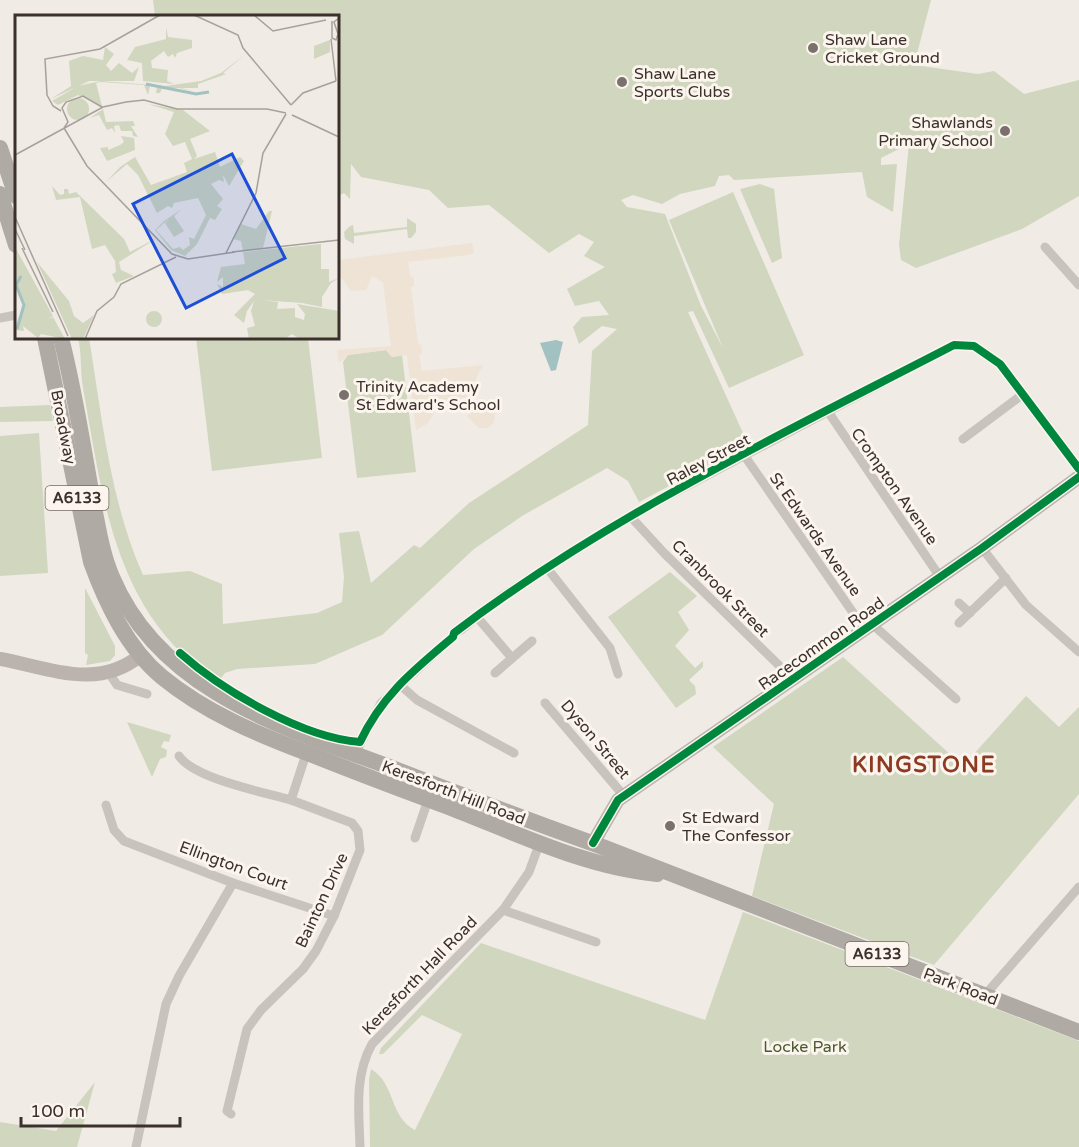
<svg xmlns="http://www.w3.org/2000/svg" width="1079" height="1147" font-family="'Varela Round',sans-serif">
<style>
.green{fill:#d1d6bf}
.plaza{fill:#eee3d5}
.water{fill:#a1c2c1}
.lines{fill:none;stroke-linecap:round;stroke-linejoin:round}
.street{stroke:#c9c3be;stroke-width:9}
.secondary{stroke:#bab3ae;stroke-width:14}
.highway{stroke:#afaaa4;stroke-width:16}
.cycleway-casing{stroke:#fbf5ee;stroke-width:11}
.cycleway{stroke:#00873e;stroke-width:8}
.poi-dot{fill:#7a716c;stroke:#fbf5ee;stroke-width:2}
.labels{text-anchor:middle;stroke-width:6;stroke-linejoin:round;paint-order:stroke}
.shield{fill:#fbf5ee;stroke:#756b66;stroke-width:1.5}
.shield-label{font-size:15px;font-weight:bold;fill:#3b302b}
.poi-label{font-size:16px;fill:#3b302b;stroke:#fbf5ee;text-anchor:start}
.street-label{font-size:16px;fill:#3b302b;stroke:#fbf5ee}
.park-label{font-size:16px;fill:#4a5a2e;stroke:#fbf5ee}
.district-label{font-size:22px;font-weight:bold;letter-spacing:1.5px;fill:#8c3b22;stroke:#fbf5ee}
.inset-river{fill:none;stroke:#a1c2c1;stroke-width:3}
.inset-road{fill:none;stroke:#a8a09b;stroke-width:1.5}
.view{fill:#1d4ed8;fill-opacity:0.15;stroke:#1d4ed8;stroke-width:3}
.inset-edge{fill:none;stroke:#3b302b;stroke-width:3}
</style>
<rect width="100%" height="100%" fill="#f0ebe5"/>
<g class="green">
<path d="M153,0H931L914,65L978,74L994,71L1024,94L1079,80V196L1022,229L916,268L901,260L899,245L909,144L881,158V165L897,164L893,212L867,197L862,172L734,180L729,175L719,176L715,186L680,194L662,204L633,195L621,200L627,207L665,214L701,306L723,348L669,220L733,192L804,355L729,388L693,311L688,312L748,444L639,502L628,481L607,468L522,516L474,549L382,635L315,664L237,669L225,673L218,682C114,615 103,498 83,388C80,371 82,354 78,338H89C102,417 110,501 143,575L190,571L222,584L223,624L317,613L342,602L344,577L339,533L359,531L371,583L414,545L420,548L469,503L588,425L592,351L617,329L602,326L579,344L573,327L582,317L609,315L599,301L575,306L567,289L605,267L584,256L594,242L579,234L549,253L489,205L448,208L429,190L361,177L351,164L350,199L344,193L338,196V16H155Z"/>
<polygon points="760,184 774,189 782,258 772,263 740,189"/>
<polygon points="407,218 416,224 416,232 411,238 408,238 407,229 354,236 354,244 345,239 344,232 350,226 353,225 354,233 407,227"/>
<polygon points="196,338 308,338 322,458 212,471"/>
<polygon points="386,350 392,357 402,355 416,472 357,478 343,362 348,355"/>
<polygon points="50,405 53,421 0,422 0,407"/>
<polygon points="39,433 48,573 0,576 0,436"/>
<polygon points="670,572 697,596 678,612 689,630 675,646 695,668 703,661 703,667 689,680 695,686 696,694 676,708 608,617"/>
<polygon points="85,588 115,646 115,655 110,661 86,665 88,655 85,653"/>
<polygon points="843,657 963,766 1026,696 1059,727 1079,707 1079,794 934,965 752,896 774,804 713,747"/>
<polygon points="127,722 171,735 169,742 164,741 161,747 167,750 166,757 160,759 152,777"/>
<path d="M743,912L1079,1041V1147H370L369,1080L371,1069C396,1084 389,1117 415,1130L462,1034L422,1015L383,1054H379L381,1048L481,943L705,1020Z"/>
<polygon points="95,1082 77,1147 0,1147 0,1122 56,1131"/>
</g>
<g class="plaza">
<polygon points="472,243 474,253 468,255 408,262 410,276 413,277 414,281 414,286 411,287 418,344 421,345 422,354 419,355 422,371 483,365 467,397 441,401 428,423 416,430 407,355 392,357 386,350 348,355 339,363 337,350 391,346 383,282 372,276 366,290 351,291 338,273 338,260"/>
<polygon points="487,403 495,411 494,422 488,428 479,428 467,416 478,406"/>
</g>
<polygon class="water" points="556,340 563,342 556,370 551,371 540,343"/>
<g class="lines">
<g class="street">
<polyline points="1045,247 1079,285"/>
<polyline points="0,318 16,315"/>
<polyline points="827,410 940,577"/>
<polyline points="963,439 1022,395"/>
<polyline points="744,455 865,630"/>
<polyline points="630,516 664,553 793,679"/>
<polyline points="982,548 1026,605 1079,652"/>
<polyline points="547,568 610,648 618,674"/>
<polyline points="959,603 970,613"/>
<polyline points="477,617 512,658"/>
<polyline points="959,623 1006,578"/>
<polyline points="872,624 956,699"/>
<polyline points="461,630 504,595 630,516 954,345 974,346 1000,364 1079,469"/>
<polyline points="109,673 117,685 147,694"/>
<polyline points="495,673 532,641"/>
<polyline points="399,684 417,700 514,753"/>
<polyline points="545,703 624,796"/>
<path d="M179,756C195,779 263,792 291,800"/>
<polyline points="354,756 381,703 453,637"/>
<polyline points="106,805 114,830 124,841 233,883 334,916"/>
<polyline points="415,838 428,800"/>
<polyline points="503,910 596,942"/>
<polyline points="985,995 1079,887"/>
<polyline points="231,1114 227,1111 247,1029 261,1010 303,969 316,951 334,916 360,850 358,831 352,823 291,800 307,751"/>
<polyline points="136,1147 166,1004 179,976 233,883"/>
<path d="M360,1147C359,1112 354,1076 372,1044L503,910L529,872L540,842"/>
</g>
<g class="secondary">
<path d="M0,659C50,668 97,691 141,655"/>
<polyline points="593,843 618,800 982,548 1079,477"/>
</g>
<g class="highway">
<polyline points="0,148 16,196"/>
<polyline points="0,194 16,245"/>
<path d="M45,338L91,562C106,603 127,648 162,677C206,713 257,734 310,754C355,772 400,789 446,806C514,832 584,867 657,874"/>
<path d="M61,338C75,392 83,447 93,502C98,527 102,554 112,577C160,692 286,728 392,768C461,795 530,821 600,846L1079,1032"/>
</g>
<defs>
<g id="cycleway">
<path d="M180,653C223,691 303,738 360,742C382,695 414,670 453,637L454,633C606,517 784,433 954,345L974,346L1000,364L1079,469"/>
<polyline points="593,843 618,800 982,548 1079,477"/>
</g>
</defs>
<use href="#cycleway" class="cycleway-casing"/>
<use href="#cycleway" class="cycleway"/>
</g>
<g class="poi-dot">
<circle cx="813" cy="48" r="6"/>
<circle cx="622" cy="82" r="6"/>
<circle cx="1005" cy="131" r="6"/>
<circle cx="344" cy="395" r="6"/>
<circle cx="670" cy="826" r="6"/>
</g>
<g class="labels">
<g class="shield">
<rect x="45.5" y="486" width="63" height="24" rx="4.5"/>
<rect x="845.5" y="942" width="63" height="24" rx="4.5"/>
</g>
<g class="shield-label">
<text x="77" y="503">A6133</text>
<text x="877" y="959">A6133</text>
</g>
<g class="poi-label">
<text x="825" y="45">Shaw Lane<tspan x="825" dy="18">Cricket Ground</tspan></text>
<text x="634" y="79">Shaw Lane<tspan x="634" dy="18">Sports Clubs</tspan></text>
<text x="993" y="128" text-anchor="end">Shawlands<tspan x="993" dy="18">Primary School</tspan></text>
<text x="356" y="392">Trinity Academy<tspan x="356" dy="18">St Edward's School</tspan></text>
<text x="682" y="823">St Edward<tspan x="682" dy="18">The Confessor</tspan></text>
</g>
<g class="street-label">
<text transform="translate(64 427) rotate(79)" y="6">Broadway</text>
<text transform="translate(708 459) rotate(-28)" y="6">Raley Street</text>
<text transform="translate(895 486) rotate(55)" y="6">Crompton Avenue</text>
<text transform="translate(816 534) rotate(55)" y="6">St Edwards Avenue</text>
<text transform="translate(721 588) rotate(45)" y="6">Cranbrook Street</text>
<text transform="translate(821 643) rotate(-35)" y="6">Racecommon Road</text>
<text transform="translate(596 739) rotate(50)" y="6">Dyson Street</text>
<text transform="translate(454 792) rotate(21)" y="6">Keresforth Hill Road</text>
<text transform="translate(234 865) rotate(20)" y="6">Ellington Court</text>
<text transform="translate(321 900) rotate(-65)" y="6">Bainton Drive</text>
<text transform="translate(419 975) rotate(-46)" y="6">Keresforth Hall Road</text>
<text transform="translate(961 986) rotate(21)" y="6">Park Road</text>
</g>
<g class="park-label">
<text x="805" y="1052">Locke Park</text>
</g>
<g class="district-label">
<text x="924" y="772">KINGSTONE</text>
</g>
</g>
<g transform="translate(15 15)">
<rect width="324" height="324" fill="#f0ebe5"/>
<path d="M151,12L153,22L177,25V33L162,38L160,43L158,39L153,42L149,36L136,46L137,53L153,55L152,66L159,69L128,66L127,48L112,45L120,32L151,24ZM315,25V37L299,44V31ZM90,32L99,39L91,50L96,56L104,48L117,58L124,52L119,66H74L36,84L56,71L54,46L68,41L88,45ZM232,38L208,58L211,59L183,69V73H167L184,79L165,73H147L145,78H141L142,72L135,71L133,80L129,70L85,67L81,68L87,91L63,80L43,90L37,86L63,71L86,66L150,71L186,66L206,58ZM52 94a11 11 0 1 1 22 0a11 11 0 1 1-22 0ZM133,89L168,95L195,116L175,124L182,141L179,144L200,137L205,152L225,142L229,146L214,171L208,160L209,167L204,165L196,169L208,184L202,191L207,194L200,205L195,203L182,229L170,241L156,235L140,215L149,206L167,194L159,201L169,216L159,222L150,208L155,203L141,215L158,234L165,232L168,235L175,230L174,222L179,224L191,200L183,183L159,188L157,193L153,191L142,198L123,160L112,149L91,167L105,152L120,142L136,170L172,157L169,148L177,144L170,127L158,131L150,119L159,97ZM88,94L91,107L118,106L120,111H116L123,122L118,121L117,116H106L104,110L99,111L100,118L97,113L92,115L84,100L75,103ZM106,121L119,123L120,135L92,146L85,133L93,132V135L105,130L109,127ZM37,171L45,180L49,179V174H53L54,179L61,177L109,224L115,237L142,223L104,247L106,255L119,261L101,268L97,259L101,257L100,246L90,230L77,234L65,182L41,185ZM254,196H257L248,233L228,236L226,226L218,224L226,209L241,214ZM306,229V254H314V267L324,263L316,268L307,282V292L287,288L246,285L263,287L262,294L280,293V302L289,305L290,299L282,289L324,296V324H285L277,319L270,324H234L232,313L240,311L236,296L239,286L232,296L229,308L219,300L240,279L233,275L207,279L202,269L208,272V262L202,267L206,252L230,249L228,237ZM0,232L38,301L32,304L38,302L50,324L26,319L23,323L8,311L9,316L0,315L8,289L0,270ZM22,247L54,286L59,301L68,308L79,300L68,324H57ZM131 304a8 8 0 1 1 16 0a8 8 0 1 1-16 0Z" fill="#d1d6bf"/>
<path class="inset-river" d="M131,69L181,79L194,77M2,314L9,290L1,270L6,261"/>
<path class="inset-road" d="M179,0L223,20L228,33L276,90M239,0L258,16L311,5M317,6V23L321,25L323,19L319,7L324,3M316,24L321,66M276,90L288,78L321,66M46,96L38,91L32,80L30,44L85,34L145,0M277,100L324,122M49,113L72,151L157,239L173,244L220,237M49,113L53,107L47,93L51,87L68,81L87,92M0,140L88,92L111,87L129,85L162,94H252L271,98M0,202L53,321M0,214L10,235M7,233L38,297M217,237L324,225M211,238L241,178L248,138L271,99M70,324L82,296L99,282L106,269L161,242"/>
<path class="view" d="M217,139L270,243L171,293L118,189Z"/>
<rect width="324" height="324" class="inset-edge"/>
</g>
<path d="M21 1117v9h159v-9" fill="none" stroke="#3b302b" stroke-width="3"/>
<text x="30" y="1117" font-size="18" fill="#3b302b" stroke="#fbf5ee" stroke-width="4.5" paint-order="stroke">100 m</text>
</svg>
